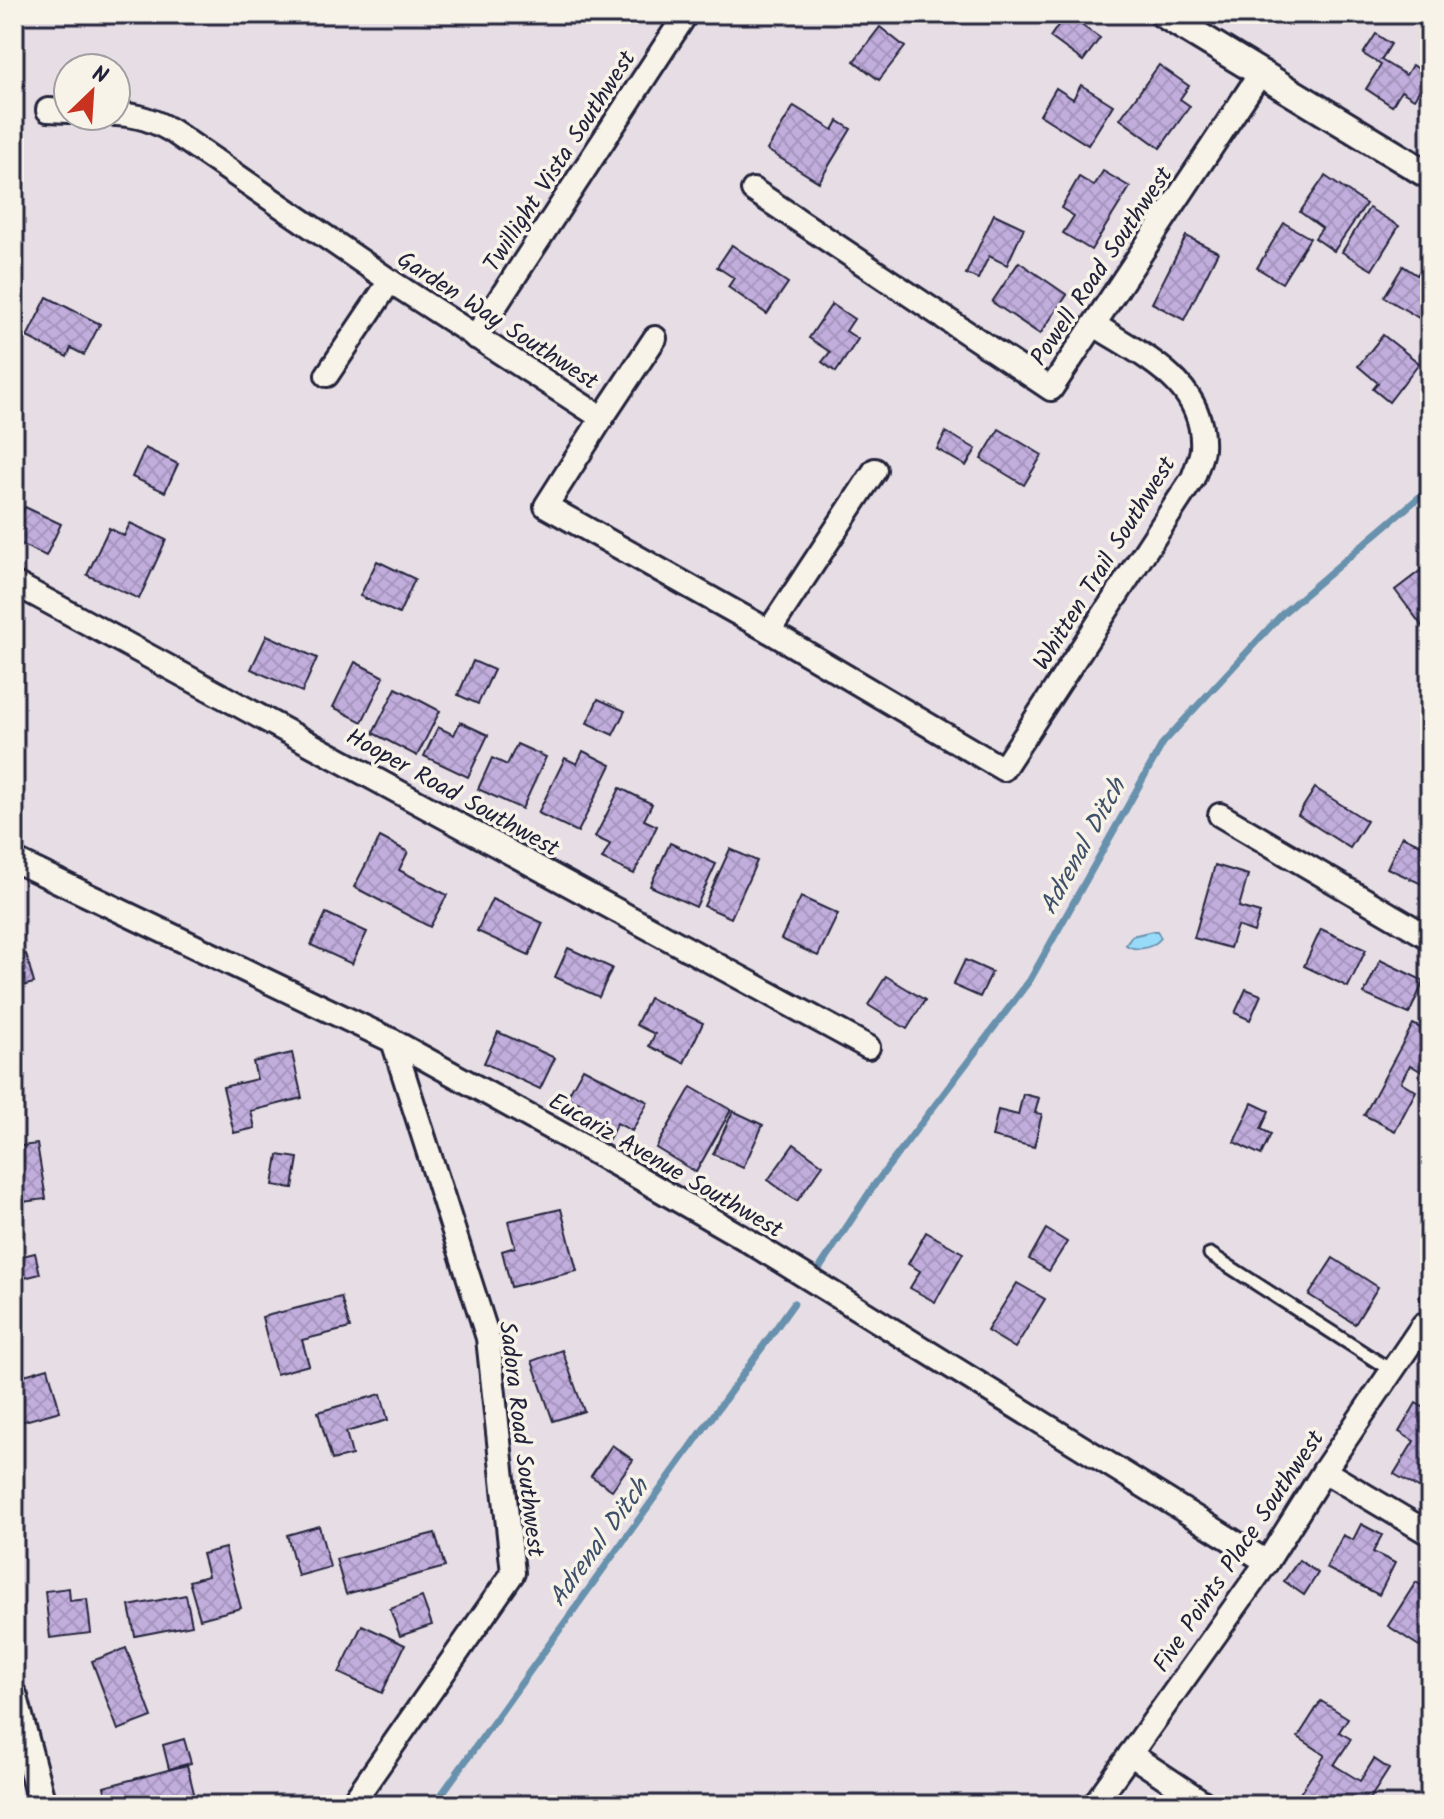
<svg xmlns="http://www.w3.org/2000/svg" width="1444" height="1819" font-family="Kalam,sans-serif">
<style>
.water{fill:#97dbf9;stroke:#6891ad;stroke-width:2}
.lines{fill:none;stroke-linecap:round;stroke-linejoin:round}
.stream{stroke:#6891ad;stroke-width:7}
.building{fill:url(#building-cross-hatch);stroke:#22223b;stroke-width:2}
.service-casing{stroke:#22223b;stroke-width:17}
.minor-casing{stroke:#22223b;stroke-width:28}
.tertiary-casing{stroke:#22223b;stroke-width:32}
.service{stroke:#f7f3e8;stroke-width:11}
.minor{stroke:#f7f3e8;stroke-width:22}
.tertiary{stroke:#f7f3e8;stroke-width:26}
.labels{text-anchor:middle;stroke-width:7;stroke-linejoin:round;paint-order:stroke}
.street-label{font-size:24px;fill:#22223b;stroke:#f7f3e8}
.water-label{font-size:26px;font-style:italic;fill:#3f506a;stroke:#f7f3e8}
</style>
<defs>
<pattern id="building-cross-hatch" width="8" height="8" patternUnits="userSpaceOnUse" patternTransform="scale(2)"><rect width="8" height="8" fill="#c2aedd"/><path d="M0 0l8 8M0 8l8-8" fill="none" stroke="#a695bf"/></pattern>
</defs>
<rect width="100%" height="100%" fill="#e7dee5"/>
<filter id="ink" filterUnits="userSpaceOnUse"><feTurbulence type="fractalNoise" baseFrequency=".0125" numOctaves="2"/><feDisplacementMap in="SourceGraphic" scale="16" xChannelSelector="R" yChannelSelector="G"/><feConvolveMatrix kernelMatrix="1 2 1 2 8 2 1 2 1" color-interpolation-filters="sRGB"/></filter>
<g filter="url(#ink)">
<path class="water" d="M1153,931H1157L1161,938C1153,948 1137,952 1126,945L1132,936Z"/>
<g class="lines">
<g class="stream">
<polyline points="819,1269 875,1184 1030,980 1163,743 1283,613 1430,488"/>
<polyline points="434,1805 794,1303"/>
</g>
</g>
<g class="building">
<polygon points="1066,14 1100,38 1083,61 1050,37"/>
<polygon points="880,27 905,47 879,80 854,61"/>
<polygon points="1376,34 1391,44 1381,60 1406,75 1412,65 1429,75 1414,99 1401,91 1392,106 1366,89 1381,65 1363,54"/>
<polygon points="1159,65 1189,86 1180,99 1190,106 1160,148 1120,119"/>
<polygon points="1081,85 1113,105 1088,145 1040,115 1056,88 1073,99"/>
<polygon points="794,106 833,130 838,121 851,129 819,182 767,150"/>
<polygon points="1103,171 1130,187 1091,250 1063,233 1074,216 1061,208 1079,177 1094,186"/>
<polygon points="1325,176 1366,204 1334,251 1315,238 1322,228 1300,212"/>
<polygon points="1369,208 1399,226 1372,270 1342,252"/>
<polygon points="994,214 1024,228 1007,265 989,256 978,279 966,274"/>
<polygon points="1284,223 1310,238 1282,283 1257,268"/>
<polygon points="1186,236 1218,252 1184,320 1152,303"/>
<polygon points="732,245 788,283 767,314 728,287 734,278 717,267"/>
<polygon points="1430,254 1430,322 1429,324 1384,297 1403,266 1417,275"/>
<polygon points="1019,262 1067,295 1040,334 992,302"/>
<polygon points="47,297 100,324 84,355 71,348 67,357 27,337"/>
<polygon points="832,304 854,319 846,331 858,339 836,372 822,362 830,352 809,338"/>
<polygon points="1383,335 1419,363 1389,402 1373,389 1378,383 1358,366"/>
<polygon points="999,429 1042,455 1024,485 981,459"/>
<polygon points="946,432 976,449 966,466 937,449"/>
<polygon points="145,448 178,464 165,492 132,477"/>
<polygon points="25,507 61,524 46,556 14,541 14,532"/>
<polygon points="130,523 166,540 139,599 87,575 109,528 124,536"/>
<polygon points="377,561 415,579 399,614 360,596"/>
<polygon points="1429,564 1430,633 1428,634 1395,590"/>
<polygon points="267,635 317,658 302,692 251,669"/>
<polygon points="473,661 494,670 478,704 458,695"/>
<polygon points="355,662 384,677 362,722 333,707"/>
<polygon points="396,688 440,711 417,756 373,733"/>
<polygon points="598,699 625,711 613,735 587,723"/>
<polygon points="460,722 488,735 468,777 424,756 438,727 454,735"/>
<polygon points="517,744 546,757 522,809 478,789 492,758 507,765"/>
<polygon points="583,751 611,765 578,832 538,813 565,758 577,764"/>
<polygon points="620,788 652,804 644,820 657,826 634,874 602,859 610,844 595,837"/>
<polygon points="1315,788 1367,821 1350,848 1298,815"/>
<polygon points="1402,836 1425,847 1430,837 1430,876 1426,886 1387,868"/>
<polygon points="380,837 408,852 399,870 447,895 430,927 354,887"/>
<polygon points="670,843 716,864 696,907 650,886"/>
<polygon points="730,849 757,861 731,918 704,906"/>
<polygon points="1215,865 1248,875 1239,907 1260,913 1254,932 1237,926 1230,948 1194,938"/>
<polygon points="801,897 838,914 818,956 781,939"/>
<polygon points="492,899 543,923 529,955 477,931"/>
<polygon points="326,913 367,932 352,964 311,945"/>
<polygon points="1321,929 1366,950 1348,987 1304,966"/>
<polygon points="568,948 612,968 599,997 555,977"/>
<polygon points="26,954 34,983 14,988 14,957"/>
<polygon points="965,960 992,972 980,997 953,985"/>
<polygon points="1380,960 1424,981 1409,1014 1364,994"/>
<polygon points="886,976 925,1000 907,1029 868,1005"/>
<polygon points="1246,989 1261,995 1250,1020 1235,1013"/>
<polygon points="649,998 703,1023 684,1063 649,1046 655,1034 636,1025"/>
<polygon points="1430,999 1430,1021 1422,1017"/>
<polygon points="1413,1024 1430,1033 1430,1058 1422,1072 1410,1065 1401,1082 1416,1091 1395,1131 1364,1115"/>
<polygon points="498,1032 555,1058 540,1089 484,1063"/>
<polygon points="292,1053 302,1098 251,1111 255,1128 234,1133 223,1087 257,1079 253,1062"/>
<polygon points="583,1068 648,1102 632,1131 617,1123 609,1139 575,1121 583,1105 567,1097"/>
<polygon points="691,1087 731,1110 696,1172 656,1148"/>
<polygon points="1023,1094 1039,1098 1035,1113 1042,1114 1034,1147 992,1137 998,1110 1018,1115"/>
<polygon points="1252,1103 1269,1111 1261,1129 1271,1134 1261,1155 1234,1142"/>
<polygon points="733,1111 763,1125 743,1168 713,1154"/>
<polygon points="37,1144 46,1199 14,1203 14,1147"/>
<polygon points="794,1144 823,1165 797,1201 768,1180"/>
<polygon points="278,1155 298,1158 293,1188 273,1185"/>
<polygon points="561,1209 577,1271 511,1287 502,1251 515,1247 508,1221"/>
<polygon points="1046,1229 1067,1242 1049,1271 1029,1259"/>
<polygon points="926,1232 963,1253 935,1302 910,1288 920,1271 908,1264"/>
<polygon points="35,1253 40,1274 16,1280 23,1308 14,1310 14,1258"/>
<polygon points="1333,1258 1378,1287 1355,1324 1309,1295"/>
<polygon points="1430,1280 1430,1306 1419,1299"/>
<polygon points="1017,1283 1045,1299 1015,1348 987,1331"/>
<polygon points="341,1297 350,1328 302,1340 309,1365 276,1374 262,1317"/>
<polygon points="562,1350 584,1411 553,1421 532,1361"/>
<polygon points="48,1368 60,1411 14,1424 14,1378"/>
<polygon points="381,1394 388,1420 346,1432 352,1455 332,1460 318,1412"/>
<polygon points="1416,1403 1430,1411 1427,1425 1430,1426 1430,1482 1424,1491 1394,1474 1414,1441 1399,1432"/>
<polygon points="612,1445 633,1460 612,1490 591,1476"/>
<polygon points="1361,1524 1382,1535 1373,1552 1395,1563 1379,1595 1326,1568 1343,1535 1353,1540"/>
<polygon points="319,1526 330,1567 298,1576 287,1535"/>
<polygon points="435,1533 445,1567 346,1594 336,1559"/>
<polygon points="225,1548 241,1608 200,1619 189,1581 208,1576 202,1554"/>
<polygon points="1299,1560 1318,1573 1304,1595 1284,1581"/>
<polygon points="1416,1582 1430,1591 1430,1653 1388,1626"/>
<polygon points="69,1588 70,1601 87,1599 91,1633 50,1638 45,1591"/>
<polygon points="186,1595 192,1625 135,1636 129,1606"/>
<polygon points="422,1597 432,1625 400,1636 390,1609"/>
<polygon points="362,1625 405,1645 382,1693 339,1673"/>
<polygon points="126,1648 152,1717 118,1730 92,1661"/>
<polygon points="1321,1701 1348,1718 1339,1732 1351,1739 1334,1765 1360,1781 1374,1759 1389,1769 1366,1805 1307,1805 1297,1798 1325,1755 1298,1737"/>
<polygon points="184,1739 191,1763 169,1769 163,1745"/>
<polygon points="187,1765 197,1805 163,1805 161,1798 133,1805 109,1805 104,1787"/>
</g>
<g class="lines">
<defs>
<polyline id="service" points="1210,1254 1392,1371"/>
<g id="minor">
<polyline points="48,110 68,111"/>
<path d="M116,114C138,115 153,120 172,131L390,281L602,418L546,506L769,631L1003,769L1193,478C1196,469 1201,458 1202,449C1206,382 1142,356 1095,325"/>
<polyline points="753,190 1051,389 1260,74"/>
<polyline points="475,337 686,14"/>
<polyline points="327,375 390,281"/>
<polyline points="602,418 655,338"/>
<polyline points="14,583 868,1047"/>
<polyline points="769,631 875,470"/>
<polyline points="1220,815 1430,938"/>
<polyline points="14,860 393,1041 617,1165 742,1237 1267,1562"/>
<polyline points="1324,1471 1430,1534"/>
<polyline points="1130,1754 1207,1805"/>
<polyline points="351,1805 513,1573 488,1338 393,1041"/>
<polyline points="1094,1805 1267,1562 1324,1471 1423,1325 1430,1329"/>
</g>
<g id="tertiary">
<polyline points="1163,14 1430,176"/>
<polyline points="14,1697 42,1805"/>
</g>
</defs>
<use href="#service" class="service-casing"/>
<use href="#minor" class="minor-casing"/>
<use href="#tertiary" class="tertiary-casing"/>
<use href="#service" class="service"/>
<use href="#minor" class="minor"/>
<use href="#tertiary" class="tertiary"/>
</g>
</g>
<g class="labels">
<g class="street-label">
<text transform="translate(559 161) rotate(-57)" y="8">Twillight Vista Southwest</text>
<text transform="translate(1101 266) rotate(-56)" y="8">Powell Road Southwest</text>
<text transform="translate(498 320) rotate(33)" y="8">Garden Way Southwest</text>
<text transform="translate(1104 563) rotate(-58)" y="8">Whitten Trail Southwest</text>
<text transform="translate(453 792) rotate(29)" y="8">Hooper Road Southwest</text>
<text transform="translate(666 1165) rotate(30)" y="8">Eucariz Avenue Southwest</text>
<text transform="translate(522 1439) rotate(83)" y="8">Sadora Road Southwest</text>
<text transform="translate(1238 1551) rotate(-56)" y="8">Five Points Place Southwest</text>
</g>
<g class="water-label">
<text transform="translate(1082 846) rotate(-61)" y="9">Adrenal Ditch</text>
<text transform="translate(598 1542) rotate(-54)" y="9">Adrenal Ditch</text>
</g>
</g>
<rect width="1444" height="1819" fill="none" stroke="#f7f3e8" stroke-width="48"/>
<rect x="24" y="24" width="1396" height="1771" fill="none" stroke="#22223b" stroke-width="3" filter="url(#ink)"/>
<g transform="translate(92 92) rotate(25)"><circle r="38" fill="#f7f3e8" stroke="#a29fa3" stroke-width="2"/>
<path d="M0-6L14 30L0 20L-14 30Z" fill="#c8321e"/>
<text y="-12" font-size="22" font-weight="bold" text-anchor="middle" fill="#22223b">N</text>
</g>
</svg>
